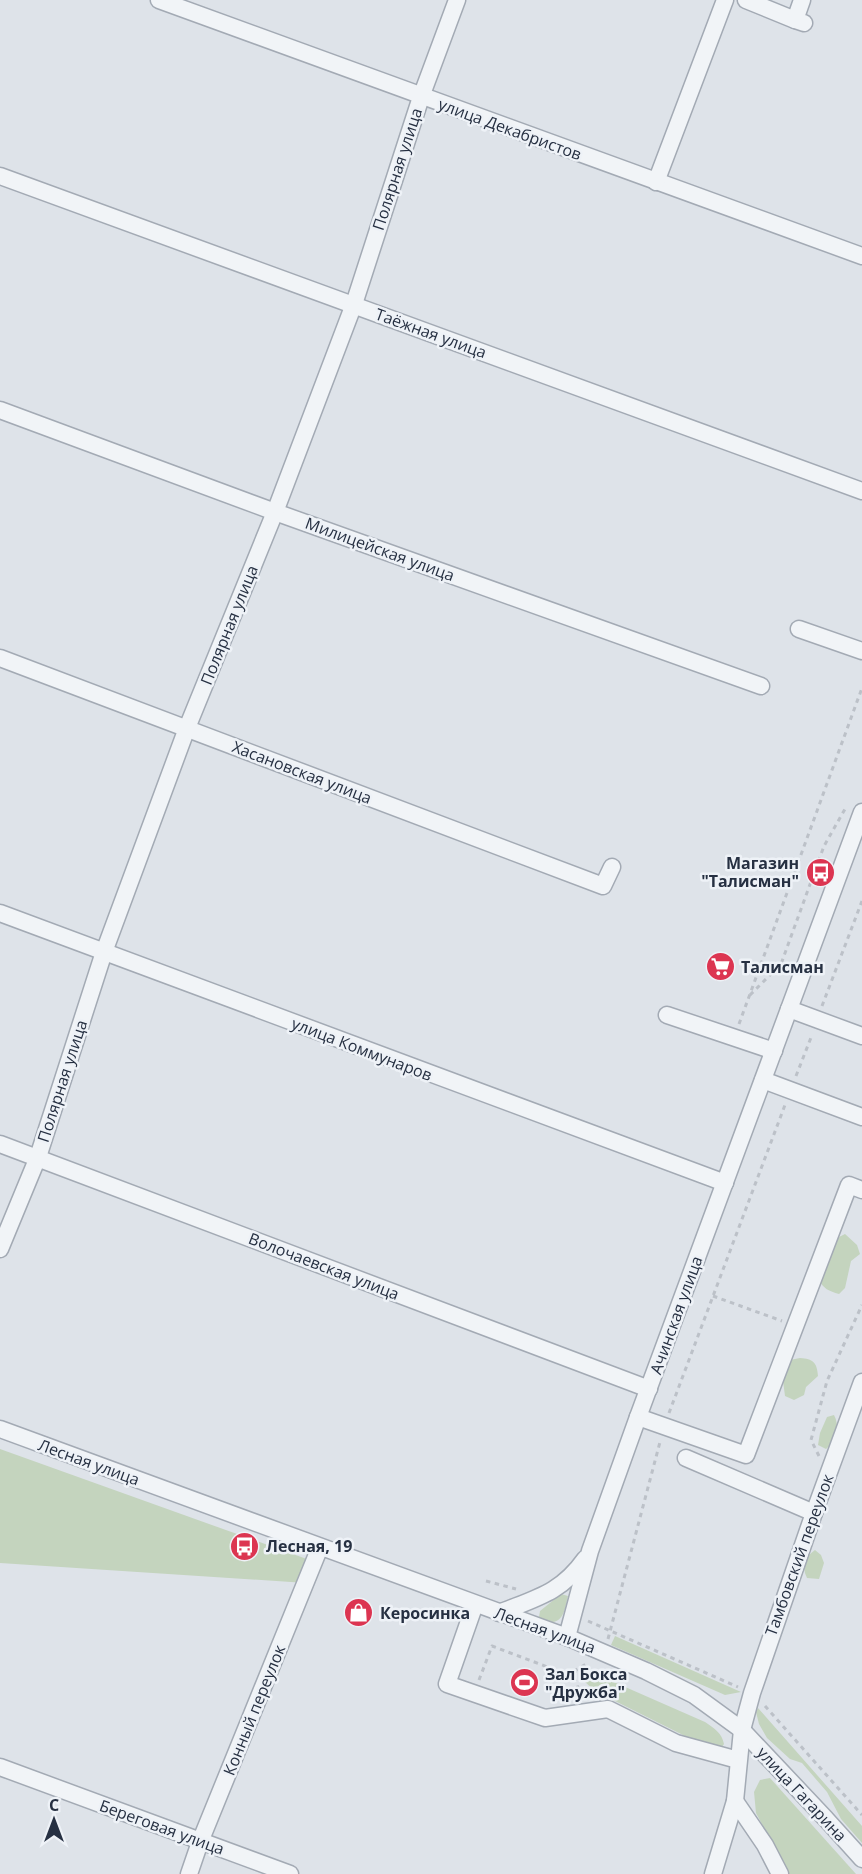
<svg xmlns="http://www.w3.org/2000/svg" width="862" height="1874" font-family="'Open Sans',sans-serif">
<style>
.green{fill:#c4d4be}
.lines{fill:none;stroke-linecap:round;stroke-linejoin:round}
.minor-casing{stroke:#a3aab4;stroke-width:19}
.path{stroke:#bcc1c8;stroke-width:3;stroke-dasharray:4.5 4.5;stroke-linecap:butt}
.minor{stroke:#f1f4f7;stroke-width:16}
.labels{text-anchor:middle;stroke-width:5;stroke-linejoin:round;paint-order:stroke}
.street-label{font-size:16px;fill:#263042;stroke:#eef2f7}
.poi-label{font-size:16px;font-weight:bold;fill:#263042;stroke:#eef2f7;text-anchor:start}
</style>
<rect width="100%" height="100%" fill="#dee3e9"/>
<g class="green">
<path d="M845,1234L857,1245L860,1254L851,1261L845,1288L839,1294C829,1291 823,1289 819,1279L835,1239Z"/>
<path d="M800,1358C813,1359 817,1362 818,1376L806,1387L804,1395L794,1400L785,1396L782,1373L790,1360Z"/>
<path d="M834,1415C840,1426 837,1441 826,1449L818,1445L820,1433L827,1417Z"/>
<polygon points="0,1449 315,1562 306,1583 0,1563"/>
<path d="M815,1550L821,1555L824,1563L819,1579L807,1578C801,1565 804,1558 815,1550Z"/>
<path d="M561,1594L568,1596C565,1606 565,1620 553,1622C546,1623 543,1622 539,1617L540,1611Z"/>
<polygon points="615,1636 741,1692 725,1695 611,1645"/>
<path d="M591,1672L705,1722C714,1728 722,1733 724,1744L720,1750L707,1747L595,1691L585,1682L587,1673Z"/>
<polygon points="758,1708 862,1826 862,1843 841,1819 827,1792 802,1763 790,1759 767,1738 759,1724 756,1712"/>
<polygon points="770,1778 856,1874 788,1874 756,1813 754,1792 760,1780"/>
</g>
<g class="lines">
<defs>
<g id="minor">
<polyline points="159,0 862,256"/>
<polyline points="746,0 795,20"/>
<polyline points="802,0 795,20 804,23"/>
<polyline points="0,176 862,491"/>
<polyline points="656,182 725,0"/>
<polyline points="0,410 275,512 761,686"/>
<polyline points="799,629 862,651"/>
<polyline points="0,658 603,886 612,867"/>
<polyline points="0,913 725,1183"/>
<polyline points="789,1009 862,1036"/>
<polyline points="667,1015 774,1051"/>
<polyline points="763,1080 862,1117"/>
<polyline points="0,1144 649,1389"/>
<polyline points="0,1249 38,1157 104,952 187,728 275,512 354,304 421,97 457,0"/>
<polyline points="638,1417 746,1455 849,1185 862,1190"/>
<polyline points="0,1429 567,1637 646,1671 694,1695 742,1730 826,1819 862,1859"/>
<polyline points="686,1458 814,1513"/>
<polyline points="475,1604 447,1684 545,1718 608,1709 676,1743 738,1760"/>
<path d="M499,1613C536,1598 561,1593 585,1559"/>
<polyline points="567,1637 590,1551 638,1417 862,812"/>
<polyline points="0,1767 290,1874"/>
<polyline points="735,1801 765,1845 780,1874"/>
<polyline points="189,1874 200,1842 320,1547"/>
<polyline points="713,1874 735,1801 742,1730 752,1693 814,1513 862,1382"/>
</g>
</defs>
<use href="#minor" class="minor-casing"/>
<g class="path">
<polyline points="750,995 781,964 824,846 845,809"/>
<polyline points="822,1006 862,901"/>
<polyline points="739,1024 862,688"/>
<polyline points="796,1076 812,1035"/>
<polyline points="713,1296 782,1321"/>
<polyline points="669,1413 785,1105"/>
<polyline points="819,1456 811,1440 827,1381 862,1305"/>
<polyline points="486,1581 516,1589"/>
<polyline points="588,1621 738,1687"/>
<polyline points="608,1639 660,1442"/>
<polyline points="479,1680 492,1646 574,1677"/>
<polyline points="585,1695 580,1693 574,1677 576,1670 586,1664"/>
<polyline points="765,1706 862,1815"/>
</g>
<use href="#minor" class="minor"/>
</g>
<defs>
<symbol id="bus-disc" viewBox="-11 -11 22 22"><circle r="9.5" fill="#dc3551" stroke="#eef2f7"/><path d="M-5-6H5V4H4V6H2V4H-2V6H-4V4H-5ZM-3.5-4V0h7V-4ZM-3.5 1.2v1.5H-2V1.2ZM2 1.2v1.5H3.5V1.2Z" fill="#fff"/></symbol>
<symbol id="supermarket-disc" viewBox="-11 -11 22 22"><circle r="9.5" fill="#dc3551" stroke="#eef2f7"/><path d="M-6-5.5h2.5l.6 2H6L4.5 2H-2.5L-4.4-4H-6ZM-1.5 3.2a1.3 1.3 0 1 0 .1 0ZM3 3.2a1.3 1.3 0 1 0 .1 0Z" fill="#fff"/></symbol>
<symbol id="shop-disc" viewBox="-11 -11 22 22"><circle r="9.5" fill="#dc3551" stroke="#eef2f7"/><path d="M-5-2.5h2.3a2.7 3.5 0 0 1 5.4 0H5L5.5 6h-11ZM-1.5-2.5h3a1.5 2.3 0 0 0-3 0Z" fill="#fff"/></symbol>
<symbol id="stadium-disc" viewBox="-11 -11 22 22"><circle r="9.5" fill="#dc3551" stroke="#eef2f7"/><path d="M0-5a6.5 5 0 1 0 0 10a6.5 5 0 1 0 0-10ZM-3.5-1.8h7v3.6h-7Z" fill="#fff"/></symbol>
</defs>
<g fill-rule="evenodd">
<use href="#bus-disc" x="804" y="856" width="33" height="33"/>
<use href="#supermarket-disc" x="704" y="950" width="33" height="33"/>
<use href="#bus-disc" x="228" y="1530" width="33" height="33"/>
<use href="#shop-disc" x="342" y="1596" width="33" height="33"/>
<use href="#stadium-disc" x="508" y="1666" width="33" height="33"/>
</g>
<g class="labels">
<g class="street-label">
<text transform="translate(510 129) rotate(20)" y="6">улица Декабристов</text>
<text transform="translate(397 169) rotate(-72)" y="6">Полярная улица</text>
<text transform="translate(431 333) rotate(20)" y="6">Таёжная улица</text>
<text transform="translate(380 549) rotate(20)" y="6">Милицейская улица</text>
<text transform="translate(229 625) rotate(-68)" y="6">Полярная улица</text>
<text transform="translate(302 772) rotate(21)" y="6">Хасановская улица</text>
<text transform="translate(362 1049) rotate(21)" y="6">улица Коммунаров</text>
<text transform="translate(62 1081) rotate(-72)" y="6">Полярная улица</text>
<text transform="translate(324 1266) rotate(21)" y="6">Волочаевская улица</text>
<text transform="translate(676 1315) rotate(-70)" y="6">Ачинская улица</text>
<text transform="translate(89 1462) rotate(20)" y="6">Лесная улица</text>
<text transform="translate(799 1555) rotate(-70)" y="6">Тамбовский переулок</text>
<text transform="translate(545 1630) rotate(20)" y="6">Лесная улица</text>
<text transform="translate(254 1710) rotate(-68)" y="6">Конный переулок</text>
<text transform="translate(802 1794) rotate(47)" y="6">улица Гагарина</text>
<text transform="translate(162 1827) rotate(20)" y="6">Береговая улица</text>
</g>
<g class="poi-label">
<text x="799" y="869" text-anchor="end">Магазин<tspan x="799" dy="18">"Талисман"</tspan></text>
<text x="741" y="973">Талисман</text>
<text x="266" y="1552">Лесная, 19</text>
<text x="380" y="1619">Керосинка</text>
<text x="545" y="1680">Зал Бокса<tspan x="545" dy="18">"Дружба"</tspan></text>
</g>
</g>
<g transform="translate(54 1820)" stroke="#eef2f7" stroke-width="4.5" paint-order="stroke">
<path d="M0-4.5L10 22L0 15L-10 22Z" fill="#263042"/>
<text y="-9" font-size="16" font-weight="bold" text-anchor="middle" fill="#263042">С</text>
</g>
</svg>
